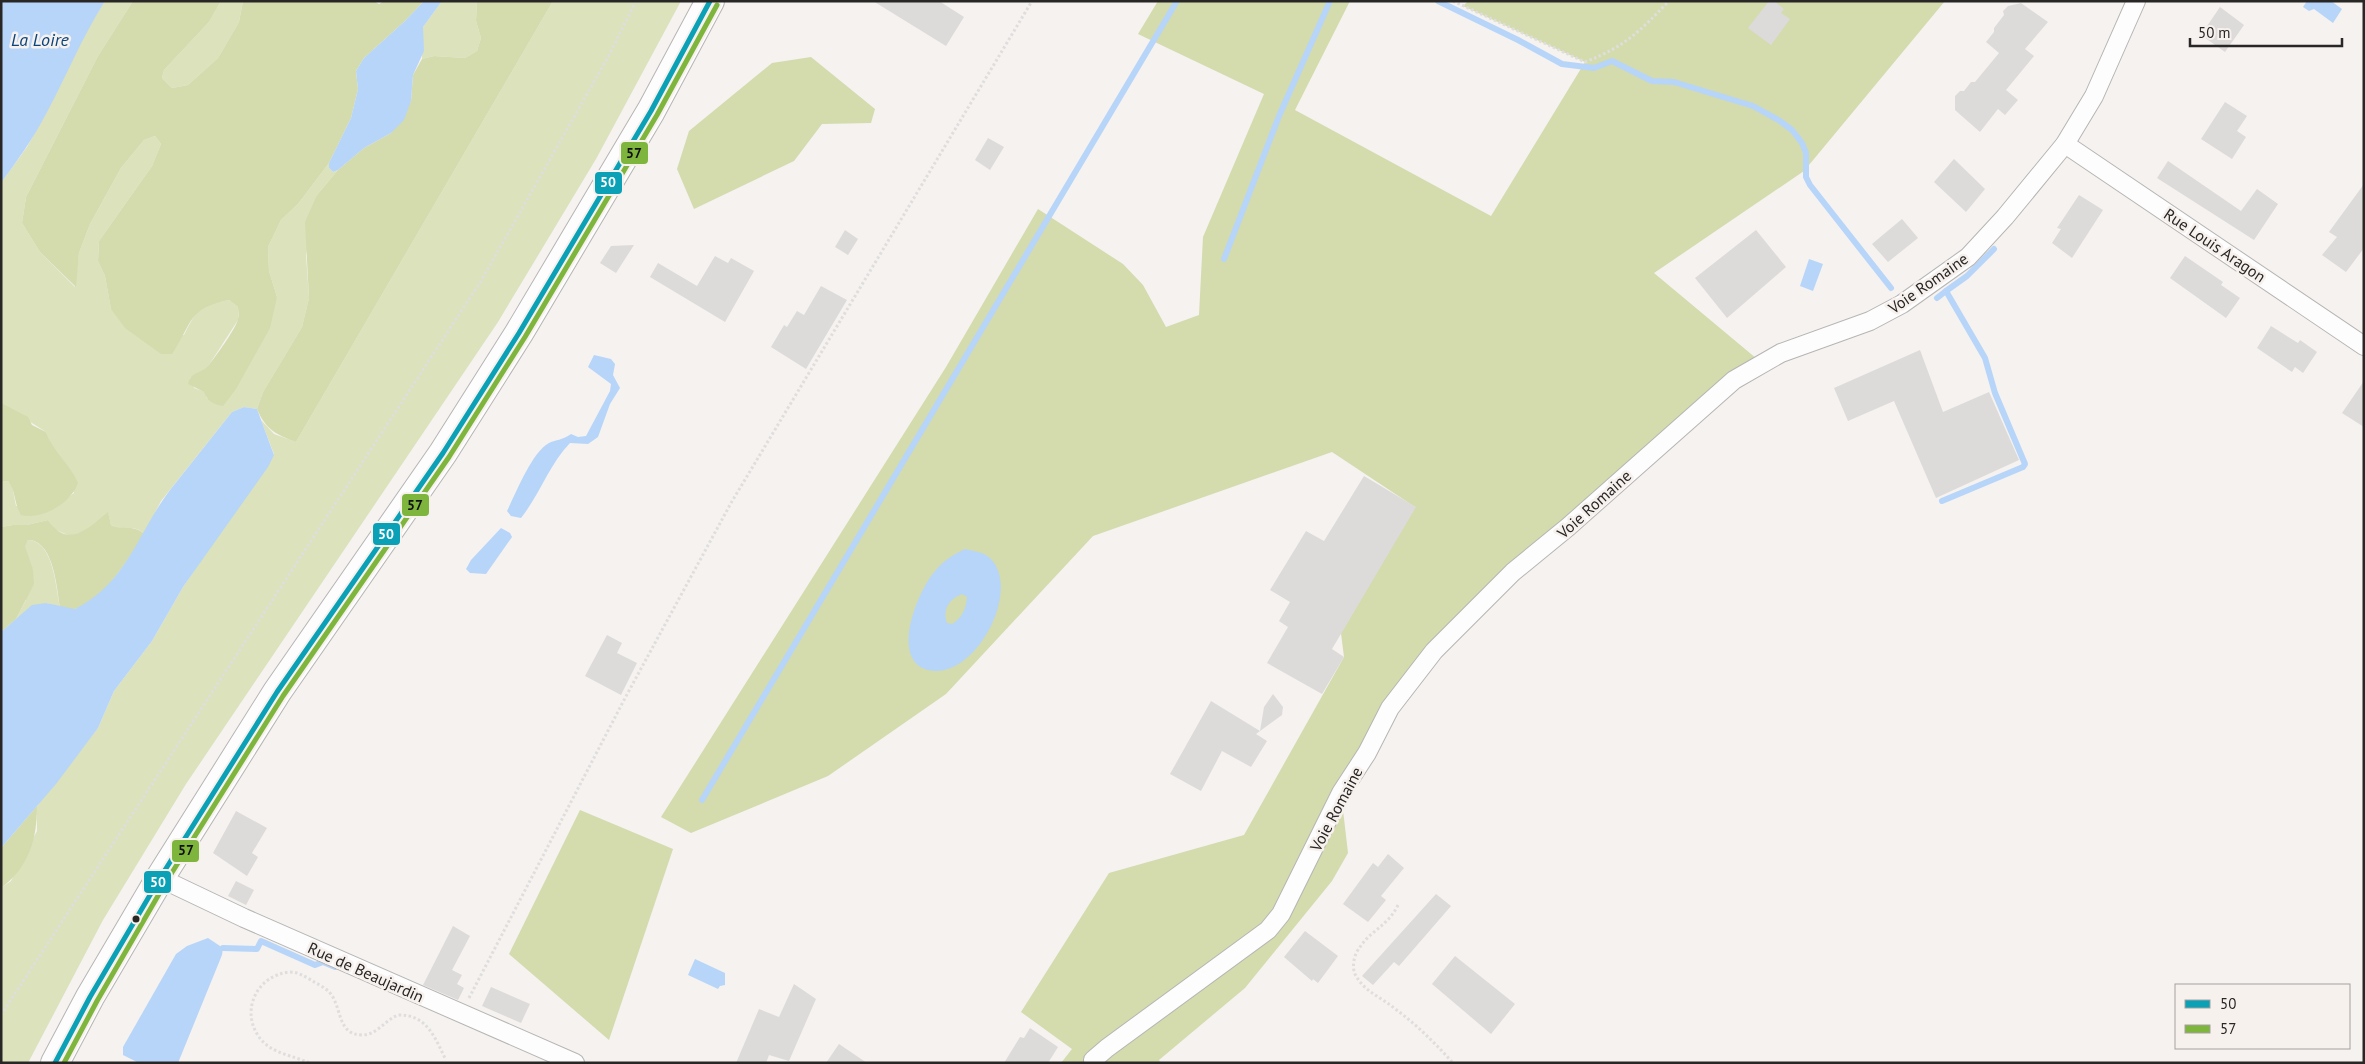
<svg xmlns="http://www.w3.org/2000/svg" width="2365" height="1064" font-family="'PT Sans',sans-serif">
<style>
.green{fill:#dbe2bc}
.forest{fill:#d4dbad}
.water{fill:#b7d5f8;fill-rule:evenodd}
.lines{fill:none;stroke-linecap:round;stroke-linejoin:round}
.stream{stroke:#b7d5f8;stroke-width:6}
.building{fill:#dddbda}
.street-casing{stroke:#b7b5b4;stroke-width:20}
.primary-casing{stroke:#b7b5b4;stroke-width:30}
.path{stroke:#dfdedd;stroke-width:3;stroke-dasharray:2.5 2.5;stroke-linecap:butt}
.street{stroke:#fefdfd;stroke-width:18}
.primary{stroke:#fefdfd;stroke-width:28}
.bus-1-casing{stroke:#f7f1ee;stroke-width:9}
.bus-2-casing{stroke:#f7f1ee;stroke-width:9}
.bus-1{stroke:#0aa0b6;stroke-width:5}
.bus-2{stroke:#7eb53d;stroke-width:5}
.bus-dot{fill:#292726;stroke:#f7f1ee;stroke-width:2}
.labels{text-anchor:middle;stroke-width:5;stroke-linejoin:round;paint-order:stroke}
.street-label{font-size:16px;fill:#292726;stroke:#f7f1ee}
.water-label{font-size:18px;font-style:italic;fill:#08447d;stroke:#f7f1ee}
.line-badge{stroke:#f7f1ee;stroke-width:2}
.badge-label{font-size:14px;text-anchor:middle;font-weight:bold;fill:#fff}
.pale-badge-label{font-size:14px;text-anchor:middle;font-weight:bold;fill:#111}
</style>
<rect width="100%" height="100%" fill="#f5f2f0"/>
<g class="green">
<path d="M105,1H133L98,56L26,197L22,223L40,252L75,287L79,253L90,224L121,168L144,140L155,136L161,144L152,166L99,241L98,261L105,276L111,309L184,335C197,309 200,305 229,300L238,307V320L207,368L190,378L194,388L205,392L207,399L277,297L269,271L268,247L281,220L298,204L329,163V168L333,172L338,170L317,195L306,255L309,298L302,327L263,392L257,409L244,407L232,412L161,501L144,534C134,523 124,532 111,525L108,513L86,531L70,536L54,529L48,520L27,525H13L1,527V482L8,481L12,486L16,506L49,511L74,493L61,459L51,445L46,432L1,403V183L27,147L45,115L89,26Z"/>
<polygon points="221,1 243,1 239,22 218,58 188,85 172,88 162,78 164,70 209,22"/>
<polygon points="442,1 477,1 476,21 481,38 477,51 465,58 434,56 422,59 423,27"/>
<polygon points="553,1 681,1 596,159 498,322 186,784 103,920 28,1063 1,1063 1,888 11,881 37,831 37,806 98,728 114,691 152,641 183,587 274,454 261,420 274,434 296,442"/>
<path d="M28,540C54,541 56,589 60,607L46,603L16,619L26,600L27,553L24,546Z"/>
</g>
<g class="forest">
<path d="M133,1H221L209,22L164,70L162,78L172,88L188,85L218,58L239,22L243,1H374L379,4L384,1H424L405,21L364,58L356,71L358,89L351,118L329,163L298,204L281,220L268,247L269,271L277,297L270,328L236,389L223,406C213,404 208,402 204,392L188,384C191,371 201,374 208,366C214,359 237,327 238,319C239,315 238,310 238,307L229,300C188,308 193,322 172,354H161L125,328L111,309L105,276L98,261L99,241L152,166L161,144L155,136L144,140L121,168L90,224L79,253L76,287L40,252L22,223L26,197L98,56Z"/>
<path d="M477,1H553L296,442C277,435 265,429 257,409L263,392L302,327L309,298L305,222L317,195L338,170L364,148L391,133L411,101L413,75L422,59L434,56L465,58L477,51L481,38L476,21Z"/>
<polygon points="1158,1 1350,1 1295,110 1491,216 1585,62 1463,6 1468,1 1945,1 1804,171 1654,273 1763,364 1434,651 1341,793 1348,853 1332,881 1245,988 1159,1060 1161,1063 1061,1063 1072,1049 1021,1012 1109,873 1244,835 1344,657 1341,633 1415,507 1332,452 1093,536 946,694 828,776 691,833 661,817 946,367 1038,209 1123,264 1143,285 1166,327 1199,315 1203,237 1264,94 1138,34"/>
<polygon points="811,57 875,109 871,123 822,124 794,161 694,209 677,169 689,131 772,63"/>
<path d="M1,403L28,417L32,425L46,432C53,452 70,464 78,483C71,503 43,520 21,515C14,504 16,491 8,481L1,482Z"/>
<path d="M108,512L111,525C123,531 134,524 144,534C132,554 100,606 75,609C71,610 64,608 60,607C57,589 54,540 28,540L25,546L33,570L34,584L16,619L1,632V527L13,525H27L48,520C67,549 88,529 108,512Z"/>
<path d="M37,806C37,839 29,867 1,888V848Z"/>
<polygon points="580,810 673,849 609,1040 509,954"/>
</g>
<g class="water">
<path d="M1,1H105C82,37 66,77 46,114C33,139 17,161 1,183Z"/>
<polygon points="424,1 442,1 423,27 424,51 413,75 411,101 404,120 391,133 364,148 338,170 333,172 329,168 329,163 351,118 358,89 356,71 364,58 405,21"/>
<polygon points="2307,1 2331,1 2342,9 2333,23 2314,9 2309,11 2303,7"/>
<polygon points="1809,259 1823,264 1813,291 1800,286"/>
<path d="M594,355L611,359L615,364L613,375L620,388L610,404L598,437L588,444L570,443C549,465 540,494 521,518L511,516L507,511C516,493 532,452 549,443C557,439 561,441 571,434L578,437L586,436L610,391L611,384L588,367Z"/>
<path d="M244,407L257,409L274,455L268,467L183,587L152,641L114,691L98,728L56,784L1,848V632L32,605L46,603L75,609C127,583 138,532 170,490L232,412Z"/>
<polygon points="501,528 510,533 512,537 486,574 470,573 466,569 471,560"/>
<path d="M965,549C974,551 983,552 990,558C1023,590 974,682 928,670C889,660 918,590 935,571C943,561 954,554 965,549ZM962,594L967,597C966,609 962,618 952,624L947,623C942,610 949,599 962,594Z"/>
<polygon points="208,938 223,948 222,955 178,1063 139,1063 123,1055 123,1047 176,954 187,946"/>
<polygon points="695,959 725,973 725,985 720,986 718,989 688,975"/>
</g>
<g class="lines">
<g class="stream">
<polyline points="1438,1 1518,40 1562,64 1594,68 1612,61 1652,81 1674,82 1753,106 1780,121 1792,130 1802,143 1806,153 1806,177 1810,185 1891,288"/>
<polyline points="1224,259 1279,116 1330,1"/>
<polyline points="1946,291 1967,276 1994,249"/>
<polyline points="1937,298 1946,291 1985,358 1995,393 2025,464 2023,467 1942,501"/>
<polyline points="702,800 1177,1"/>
<polyline points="223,948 257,949 261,941 315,965 323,962 335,967"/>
</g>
</g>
<g class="building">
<polygon points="873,1 939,1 964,17 946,46"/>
<polygon points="1769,1 1774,1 1784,9 1781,13 1790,19 1771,45 1748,28"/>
<polygon points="2021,3 2048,22 2025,49 2034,56 2006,90 2018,100 2005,115 1998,109 1980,132 1955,110 1955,96 1960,91 1964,91 1971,82 1975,82 1999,53 1986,42 1994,32 1994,28 2004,15 2003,11 2008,6"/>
<polygon points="2220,7 2244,25 2225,52 2201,35"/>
<polygon points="2225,102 2247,116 2237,131 2246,137 2232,159 2201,139"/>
<polygon points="988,138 1004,147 990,170 975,160"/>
<polygon points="1954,159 1985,189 1966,212 1934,182"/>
<polygon points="2168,161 2241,211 2257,189 2278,204 2254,240 2157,178"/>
<polygon points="2364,184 2364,248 2346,272 2322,255 2337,237 2329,232"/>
<polygon points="2079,195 2103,210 2072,258 2052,243 2061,229 2057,228"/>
<polygon points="1902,219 1918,238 1888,262 1872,244"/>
<polygon points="845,230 858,239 848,255 835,247"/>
<polygon points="1756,230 1786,267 1727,318 1695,278"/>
<polygon points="634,245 616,273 600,263 611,246"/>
<polygon points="715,256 728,263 731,258 754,271 725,322 650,277 658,263 697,286"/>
<polygon points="2185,256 2223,282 2221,285 2240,298 2226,318 2170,278"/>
<polygon points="821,286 847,300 806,369 771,347 784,325 787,327 797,311 804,315"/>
<polygon points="2271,326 2298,343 2300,340 2317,352 2303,373 2295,367 2292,372 2257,348"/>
<polygon points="1920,350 1943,412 1989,392 2019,460 1936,498 1894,401 1848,421 1834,388"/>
<polygon points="2364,381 2364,427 2342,413"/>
<polygon points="1364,476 1416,507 1332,649 1344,657 1322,694 1267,663 1288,627 1279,621 1290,602 1270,590 1306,531 1324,541"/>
<polygon points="607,635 622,643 617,653 637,663 621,695 585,676"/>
<polygon points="1273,694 1283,707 1282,715 1256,734 1267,741 1251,767 1222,751 1201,791 1170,774 1211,701 1260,731 1264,707"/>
<polygon points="236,811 267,828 252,853 258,857 247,876 213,853"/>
<polygon points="1388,854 1404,868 1381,896 1386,900 1368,922 1343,904 1373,863 1378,867"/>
<polygon points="236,881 254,890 246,905 228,896"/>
<polygon points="1436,894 1451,906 1399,966 1394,962 1373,985 1362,976"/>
<polygon points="453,926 470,936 452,970 462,975 457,984 464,988 458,1000 423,985"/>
<polygon points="1305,931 1338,956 1318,983 1313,979 1312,981 1284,957"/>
<polygon points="1455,956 1515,1004 1491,1034 1432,984"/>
<polygon points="794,984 816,999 789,1061 769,1055 766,1063 736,1063 759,1009 779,1017"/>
<polygon points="491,987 530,1004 521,1023 482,1006"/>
<polygon points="1030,1028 1058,1047 1048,1063 1004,1063 1020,1037 1024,1038"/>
<polygon points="839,1044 867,1063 826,1063"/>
</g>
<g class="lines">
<defs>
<g id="street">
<polyline points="2065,144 2364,346"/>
<polyline points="160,878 244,918 575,1063"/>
<polyline points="1093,1060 1107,1048 1268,930 1281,914 1341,793 1367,753 1390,708 1434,651 1513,572 1568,527 1734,380 1781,353 1870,321 1902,304 1968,257 2005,217 2065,144 2094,96 2136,1"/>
</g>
<polyline id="primary" points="55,1063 90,997 160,878 277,692 443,453 519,333 651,111 710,1"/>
</defs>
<use href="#street" class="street-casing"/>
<use href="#primary" class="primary-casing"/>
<g class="path">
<path d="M1453,1L1585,62C1626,46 1639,32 1669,1"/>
<path d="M1398,905C1388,926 1371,930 1360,947C1354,954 1351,968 1356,976C1365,992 1381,997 1394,1008C1416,1024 1435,1043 1453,1063"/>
<polyline points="469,998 624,700 731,503 1032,1"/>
<polyline points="1,1015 481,281 608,57 636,1"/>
<path d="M309,1063C293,1055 271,1054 259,1037C240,1010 257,975 290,972C298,972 304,976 311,980C317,984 325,987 330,993C342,1007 337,1035 362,1035C377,1035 385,1020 398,1015C427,1014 435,1038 446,1060"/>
</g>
<use href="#street" class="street"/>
<use href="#primary" class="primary"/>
<defs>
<polyline id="bus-1" points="55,1063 90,997 160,878 277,692 443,453 519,333 651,111 710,1"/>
<polyline id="bus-2" points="64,1063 97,1001 166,882 283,696 449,457 525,337 657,115 717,5"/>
</defs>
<use href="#bus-1" class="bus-1-casing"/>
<use href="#bus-2" class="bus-2-casing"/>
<use href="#bus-1" class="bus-1"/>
<use href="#bus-2" class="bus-2"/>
</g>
<circle class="bus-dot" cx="136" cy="919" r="4.5"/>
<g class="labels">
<g class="street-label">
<text transform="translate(2215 245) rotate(34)" y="6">Rue Louis Aragon</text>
<text transform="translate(1928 283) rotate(-35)" y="6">Voie Romaine</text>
<text transform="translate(1594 504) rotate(-42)" y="6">Voie Romaine</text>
<text transform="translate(1336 809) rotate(-62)" y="6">Voie Romaine</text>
<text transform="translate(366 972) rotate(24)" y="6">Rue de Beaujardin</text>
</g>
<g class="water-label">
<text x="40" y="46">La Loire</text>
</g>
</g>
<g class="line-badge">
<rect x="620" y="141" width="29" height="24" rx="5" fill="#7eb53d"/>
<rect x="594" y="171" width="29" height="24" rx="5" fill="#0aa0b6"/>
<rect x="401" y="493" width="29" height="24" rx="5" fill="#7eb53d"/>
<rect x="372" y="522" width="29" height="24" rx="5" fill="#0aa0b6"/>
<rect x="171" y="839" width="29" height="24" rx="5" fill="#7eb53d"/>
<rect x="143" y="870" width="29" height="24" rx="5" fill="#0aa0b6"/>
</g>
<g class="badge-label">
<text x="608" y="187">50</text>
<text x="386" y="539">50</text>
<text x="158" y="887">50</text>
</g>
<g class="pale-badge-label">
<text x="634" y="158">57</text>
<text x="415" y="510">57</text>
<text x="186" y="855">57</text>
</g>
<rect width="2365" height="1064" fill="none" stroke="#292726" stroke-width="5"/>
<rect x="2175" y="984" width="175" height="65" fill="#f7f1ee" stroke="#a5a09e"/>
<rect x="2185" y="1000" width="25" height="8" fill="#0aa0b6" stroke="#a5a09e"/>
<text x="2220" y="1009" font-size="15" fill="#292726">50</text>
<rect x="2185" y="1025" width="25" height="8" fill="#7eb53d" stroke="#a5a09e"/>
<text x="2220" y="1034" font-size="15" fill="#292726">57</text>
<path d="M2190 38v8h152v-8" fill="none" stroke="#292726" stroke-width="2.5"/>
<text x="2198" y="38" font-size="15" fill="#292726" stroke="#f7f1ee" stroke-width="4" paint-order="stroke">50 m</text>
</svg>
